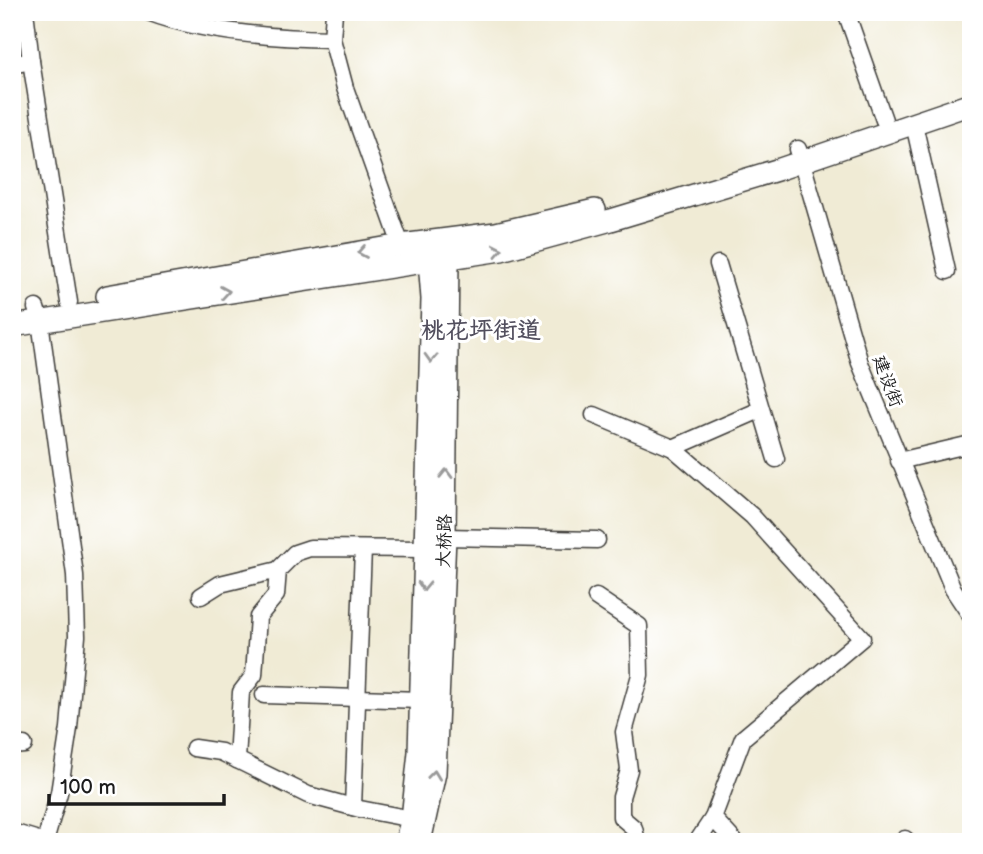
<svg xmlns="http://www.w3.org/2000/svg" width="983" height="854" font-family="'Balsamiq Sans','LXGW WenKai TC',sans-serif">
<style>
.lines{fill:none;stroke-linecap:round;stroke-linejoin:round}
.minor-casing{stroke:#3c3b38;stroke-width:19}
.major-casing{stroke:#3c3b38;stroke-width:24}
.minor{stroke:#fff;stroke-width:16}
.major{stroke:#fff;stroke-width:21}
.oneway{stroke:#999}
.labels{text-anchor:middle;stroke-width:6;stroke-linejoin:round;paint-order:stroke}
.street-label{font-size:18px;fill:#1c1c1c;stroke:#fff}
.district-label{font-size:24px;font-weight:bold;fill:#524f5e;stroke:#fff}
</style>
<rect width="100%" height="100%" fill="#fff"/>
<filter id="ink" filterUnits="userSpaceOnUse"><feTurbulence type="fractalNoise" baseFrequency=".0143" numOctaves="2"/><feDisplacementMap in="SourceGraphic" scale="14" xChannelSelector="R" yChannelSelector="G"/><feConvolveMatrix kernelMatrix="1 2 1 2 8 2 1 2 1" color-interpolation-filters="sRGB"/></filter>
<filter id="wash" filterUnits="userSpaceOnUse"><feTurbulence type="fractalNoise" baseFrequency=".00686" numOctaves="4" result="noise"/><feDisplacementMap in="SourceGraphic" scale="28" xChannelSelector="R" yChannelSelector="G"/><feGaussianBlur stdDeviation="1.57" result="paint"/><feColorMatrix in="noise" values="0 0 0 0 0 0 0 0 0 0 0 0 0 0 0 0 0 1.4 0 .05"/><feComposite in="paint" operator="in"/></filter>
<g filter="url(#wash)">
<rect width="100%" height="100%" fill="#f0ebd5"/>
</g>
<g filter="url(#ink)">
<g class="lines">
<defs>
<g id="minor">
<path d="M148,12C200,32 276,38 332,39"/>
<polyline points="334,12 332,39 345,88 401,245"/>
<polyline points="846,12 884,120"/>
<polyline points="12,21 26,19 31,61"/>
<polyline points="12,65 31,61 69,302"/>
<polyline points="914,124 947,271"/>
<polyline points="798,149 860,363 953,589 971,616"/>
<polyline points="718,264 776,459"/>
<polyline points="594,415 673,448 760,410"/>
<polyline points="673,448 752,516 862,638 743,738 713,818 697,842"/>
<polyline points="899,461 971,444"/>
<polyline points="445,537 597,540"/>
<polyline points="201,596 220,584 278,570 295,553 310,548 425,549"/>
<polyline points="596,597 639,626 640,675 624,732 629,770 621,797 621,817 634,828 637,842"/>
<polyline points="264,695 420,700"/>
<polyline points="12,746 24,745"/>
<polyline points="194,748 221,752 308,795 360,809 412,819"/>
<polyline points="237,760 241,692 254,675 258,617 276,595 278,570"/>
<polyline points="353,807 363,549"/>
<polyline points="713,818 735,842"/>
<polyline points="12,832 45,842 59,793 69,728 77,636 75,575 40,321 36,308"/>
<polyline points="902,842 905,839 908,842"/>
</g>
<g id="major">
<polyline points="107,296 401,245 496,233 595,210"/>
<polyline points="12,326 501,250 611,220 780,169 971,104"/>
<polyline points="408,833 412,819 419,752 425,549 432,299 428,247"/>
<polyline points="420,842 435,773 445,537 448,258 446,244"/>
</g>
</defs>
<use href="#minor" class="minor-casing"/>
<use href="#major" class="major-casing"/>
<use href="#minor" class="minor"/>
<use href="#major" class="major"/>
</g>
<defs><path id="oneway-chevron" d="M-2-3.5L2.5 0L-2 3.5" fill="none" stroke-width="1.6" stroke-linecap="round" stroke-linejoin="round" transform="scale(1.75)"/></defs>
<g class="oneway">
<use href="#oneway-chevron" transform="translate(498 250) rotate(-11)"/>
<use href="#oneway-chevron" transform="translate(362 252) rotate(170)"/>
<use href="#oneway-chevron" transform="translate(225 292) rotate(-9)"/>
<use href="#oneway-chevron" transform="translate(431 358) rotate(92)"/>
<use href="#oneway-chevron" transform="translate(446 474) rotate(-89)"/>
<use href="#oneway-chevron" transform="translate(424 586) rotate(92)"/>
<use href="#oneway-chevron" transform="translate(434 775) rotate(-83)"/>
</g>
</g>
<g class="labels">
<g class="street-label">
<text transform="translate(888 381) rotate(69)" y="6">建设街</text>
<text transform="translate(444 541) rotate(-88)" y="6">大桥路</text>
</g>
<g class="district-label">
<text x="481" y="338">桃花坪街道</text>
</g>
</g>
<rect width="983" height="854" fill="none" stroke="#fff" stroke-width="42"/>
<path d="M49 794v10h175v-10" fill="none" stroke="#1c1c1c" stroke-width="3.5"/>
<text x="60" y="794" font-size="21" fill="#1c1c1c" stroke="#ffffff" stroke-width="5" paint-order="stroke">100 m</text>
</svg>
